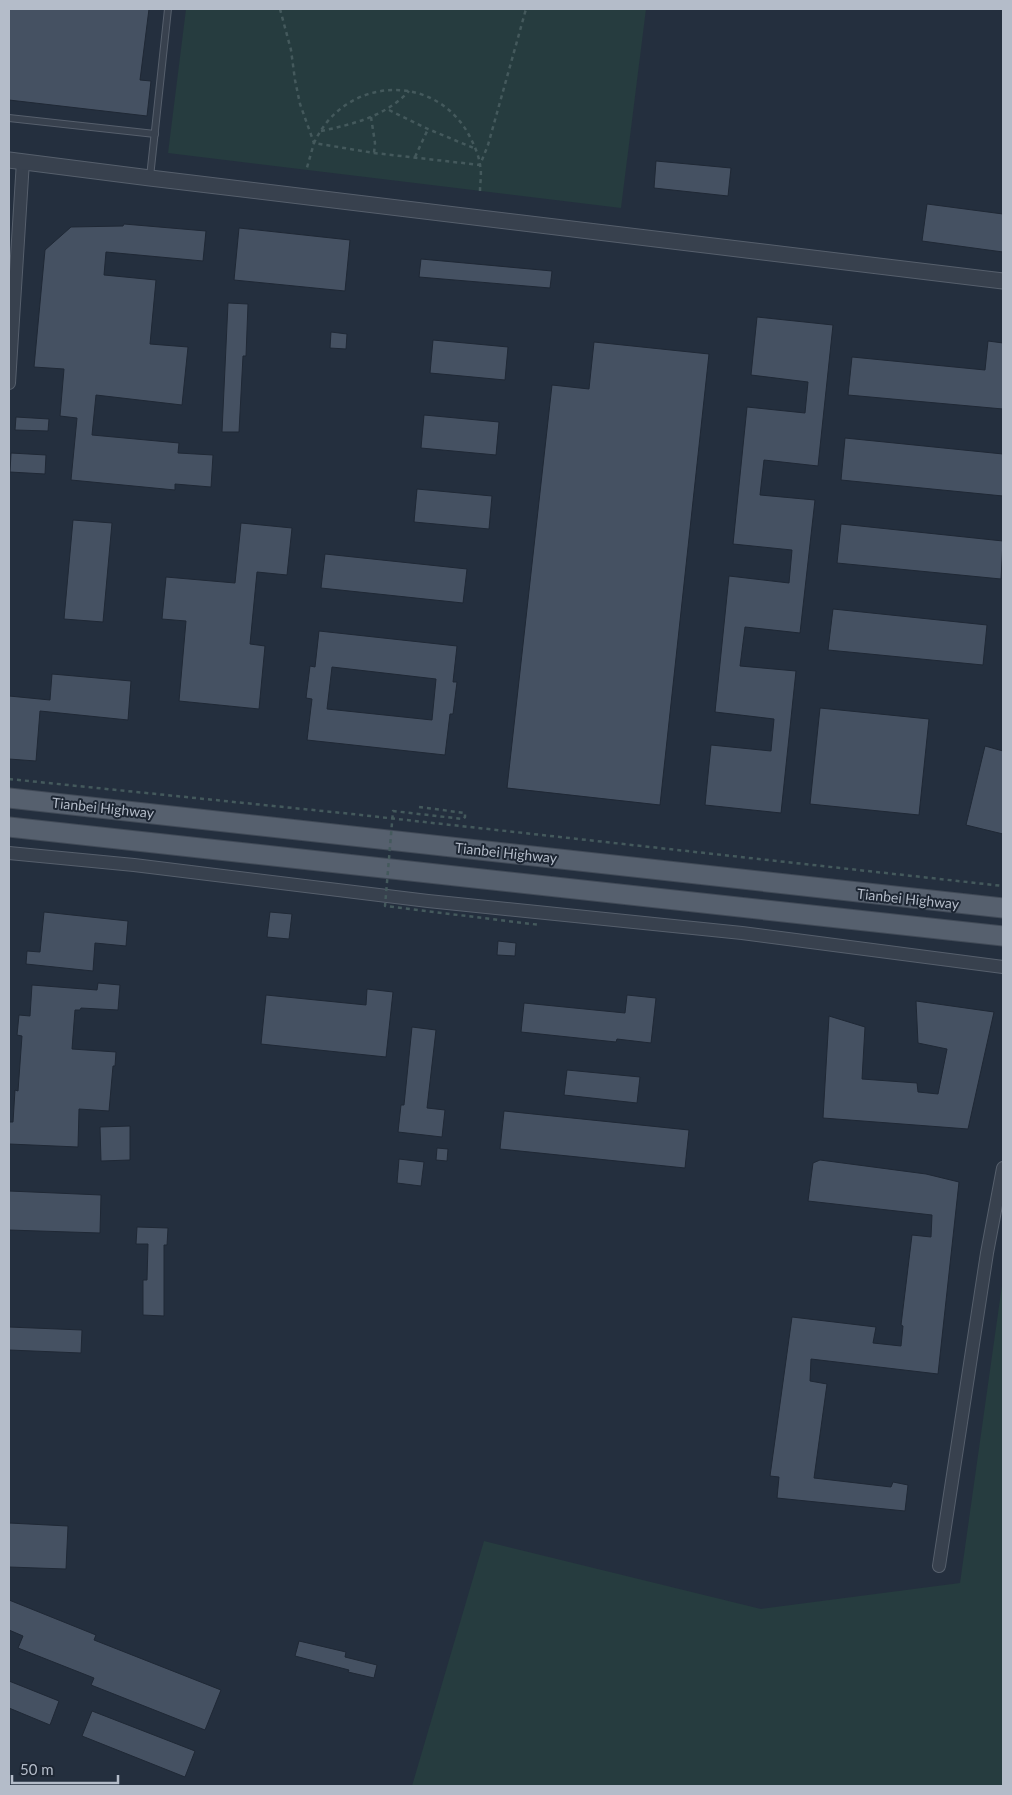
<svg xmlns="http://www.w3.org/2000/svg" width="1012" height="1795" font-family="Lato,sans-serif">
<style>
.green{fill:#263c3f}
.building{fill:#455162;stroke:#1f2835;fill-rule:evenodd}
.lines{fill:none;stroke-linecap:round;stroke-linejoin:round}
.service-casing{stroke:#565f6c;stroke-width:8}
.minor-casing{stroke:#565f6c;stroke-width:14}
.tertiary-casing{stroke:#565f6c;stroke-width:17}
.primary-casing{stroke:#414a57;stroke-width:21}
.path{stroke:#44595c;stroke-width:2.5;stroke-dasharray:4 4;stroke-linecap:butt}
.service{stroke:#38414e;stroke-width:6}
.minor{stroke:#38414e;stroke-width:12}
.tertiary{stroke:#38414e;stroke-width:15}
.primary{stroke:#56606e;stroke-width:19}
.path-bridge{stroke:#44595c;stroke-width:2.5;stroke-dasharray:4 4;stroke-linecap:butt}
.labels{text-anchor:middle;stroke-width:4;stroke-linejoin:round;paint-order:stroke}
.street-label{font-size:14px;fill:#b4bcc9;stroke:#1d2633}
</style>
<rect width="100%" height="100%" fill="#242f3e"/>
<g class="green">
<polygon points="186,9 646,9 621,208 168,153"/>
<polygon points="1003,1278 1003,1786 412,1786 484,1541 761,1609 960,1583"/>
</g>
<g class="building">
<polygon points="9,9 149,9 140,80 151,81 147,116 9,100"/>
<polygon points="656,161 731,168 728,196 654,188"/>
<polygon points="927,204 1003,214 1003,252 922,241"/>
<polygon points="124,224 206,231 203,261 106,252 104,275 156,280 150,344 188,347 182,405 96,395 92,435 179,443 178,453 213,455 211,487 175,484 175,490 71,480 77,418 60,416 64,369 34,367 45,250 71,227 123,226"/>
<polygon points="239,228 350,240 345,291 234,280"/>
<polygon points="421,259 552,271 550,288 419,277"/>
<polygon points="228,303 248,304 246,356 243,356 239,432 222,432"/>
<polygon points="757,317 833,325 818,466 764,460 760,495 815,500 800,633 745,627 740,666 796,671 781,813 705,805 711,745 771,751 774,719 715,712 729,576 789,583 792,550 733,544 747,407 805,413 808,382 751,375"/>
<polygon points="331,332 347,334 346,349 330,348"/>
<polygon points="433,340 508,347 505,380 430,373"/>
<polygon points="988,341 1003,343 1003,409 848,395 852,357 985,370"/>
<polygon points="594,342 709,354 660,805 507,788 552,385 589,389"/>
<polygon points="424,415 499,422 496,455 421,448"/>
<polygon points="16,417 49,419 48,431 15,430"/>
<polygon points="845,438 1003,454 1003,496 841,480"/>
<polygon points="11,453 46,455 45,474 10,472"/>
<polygon points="417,489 492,496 489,529 414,522"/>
<polygon points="73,520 112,523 103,622 64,619"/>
<polygon points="241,523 292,528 287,575 257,572 250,644 265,646 259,709 179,701 186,621 162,619 166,577 235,583"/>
<polygon points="841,524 1003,541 1001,579 837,563"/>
<polygon points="325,554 467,569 463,603 321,588"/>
<polygon points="833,609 987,625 983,665 828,650"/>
<path d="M319,631L457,646L453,682H457L453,714H450L445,755L307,740L312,699L306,698L310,666L315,667ZM332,667L436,679L432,720L327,709Z"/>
<polygon points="52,674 131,681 128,720 40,711 36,761 9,759 9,696 50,700"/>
<polygon points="820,708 929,719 919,815 810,804"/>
<polygon points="985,746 1003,751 1003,834 966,825"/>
<polygon points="44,912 128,921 126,946 95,943 93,971 26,964 27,951 40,952"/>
<polygon points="270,912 292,914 289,939 267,937"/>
<polygon points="498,941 516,943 515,956 497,955"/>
<polygon points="98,983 120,985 118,1010 81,1008 80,1010 75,1010 72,1049 116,1052 115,1066 113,1066 109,1111 79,1109 78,1147 9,1144 9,1122 13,1122 15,1090 18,1091 22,1036 17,1035 19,1015 30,1016 32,985 97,990"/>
<polygon points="367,989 393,992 386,1057 261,1044 266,995 366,1005"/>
<polygon points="627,995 656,998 651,1043 617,1039 616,1042 521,1032 524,1003 625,1013"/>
<polygon points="916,1001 994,1012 968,1129 823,1118 829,1016 865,1027 862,1079 917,1083 918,1092 938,1094 947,1049 918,1043"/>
<polygon points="412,1027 436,1030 427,1108 445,1110 442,1137 398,1132 401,1105 404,1105"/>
<polygon points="567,1070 640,1077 637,1103 564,1095"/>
<polygon points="504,1111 689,1130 685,1168 500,1149"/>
<polygon points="130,1126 130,1160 101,1161 100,1127"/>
<polygon points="437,1148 448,1149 447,1161 436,1160"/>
<polygon points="399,1159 424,1162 421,1186 397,1183"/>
<polygon points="820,1160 926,1174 959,1182 938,1374 811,1359 810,1381 827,1384 814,1478 891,1487 893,1482 908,1485 905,1511 777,1498 779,1477 770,1476 792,1317 876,1327 873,1343 901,1346 903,1326 901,1325 912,1235 931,1237 932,1215 808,1201 813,1163"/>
<polygon points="9,1191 101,1195 100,1233 9,1230"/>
<polygon points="137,1227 168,1228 167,1245 164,1245 164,1316 143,1315 143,1280 147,1280 148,1244 136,1244"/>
<polygon points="9,1327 82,1330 81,1353 9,1350"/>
<polygon points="9,1523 68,1526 66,1569 9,1567"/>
<polygon points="9,1600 96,1635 94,1640 221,1690 205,1730 91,1685 94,1678 18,1648 23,1636 9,1630"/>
<polygon points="299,1641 346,1652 345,1657 377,1665 374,1678 348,1672 349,1670 295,1656"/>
<polygon points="9,1681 59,1701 50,1725 9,1708"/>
<polygon points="92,1711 195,1751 185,1777 82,1736"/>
</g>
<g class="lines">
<defs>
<g id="service">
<polyline points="9,118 155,134"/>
<polyline points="150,177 168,9"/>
</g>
<g id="minor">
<polyline points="9,383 23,161"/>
<polyline points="9,853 134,865 428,901 742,933 1003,967"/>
<polyline points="939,1566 987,1253 1003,1168"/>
</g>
<polyline id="tertiary" points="9,160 150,178 1003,281"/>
<g id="primary">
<polyline points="9,798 1003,908"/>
<polyline points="9,827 1003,936"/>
</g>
</defs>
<use href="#service" class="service-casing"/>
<use href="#minor" class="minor-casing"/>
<use href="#tertiary" class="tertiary-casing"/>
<use href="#primary" class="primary-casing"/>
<g class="path">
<polyline points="280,9 291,50 295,80 300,104 314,143 306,171"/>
<polyline points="389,110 428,129 476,149"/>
<polyline points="371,117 375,143 374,153"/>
<path d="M321,131C354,124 386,116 409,91"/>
<polyline points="415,157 428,129"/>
<path d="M480,191C480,183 482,173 480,165C479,156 475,147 471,139C438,71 345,75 314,143L374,153L480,165L488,145L526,9"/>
<polyline points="9,779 352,814 1003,886"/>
</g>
<use href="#service" class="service"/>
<use href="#minor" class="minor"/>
<use href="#tertiary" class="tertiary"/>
<use href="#primary" class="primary"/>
<polyline class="path-bridge" points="419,807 465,813 465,817 463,819 393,811 385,906 540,925"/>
</g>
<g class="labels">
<g class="street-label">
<text transform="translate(103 808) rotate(6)" y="5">Tianbei Highway</text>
<text transform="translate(506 853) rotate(6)" y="5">Tianbei Highway</text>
<text transform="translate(908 899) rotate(6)" y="5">Tianbei Highway</text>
</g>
</g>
<rect width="1012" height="1795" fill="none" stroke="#b4bcc9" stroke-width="20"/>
<path d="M12 1775v8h106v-8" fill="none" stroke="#b4bcc9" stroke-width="2.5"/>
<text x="20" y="1775" font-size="15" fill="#b4bcc9" stroke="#1d2633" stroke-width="4" paint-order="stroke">50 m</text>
</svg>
